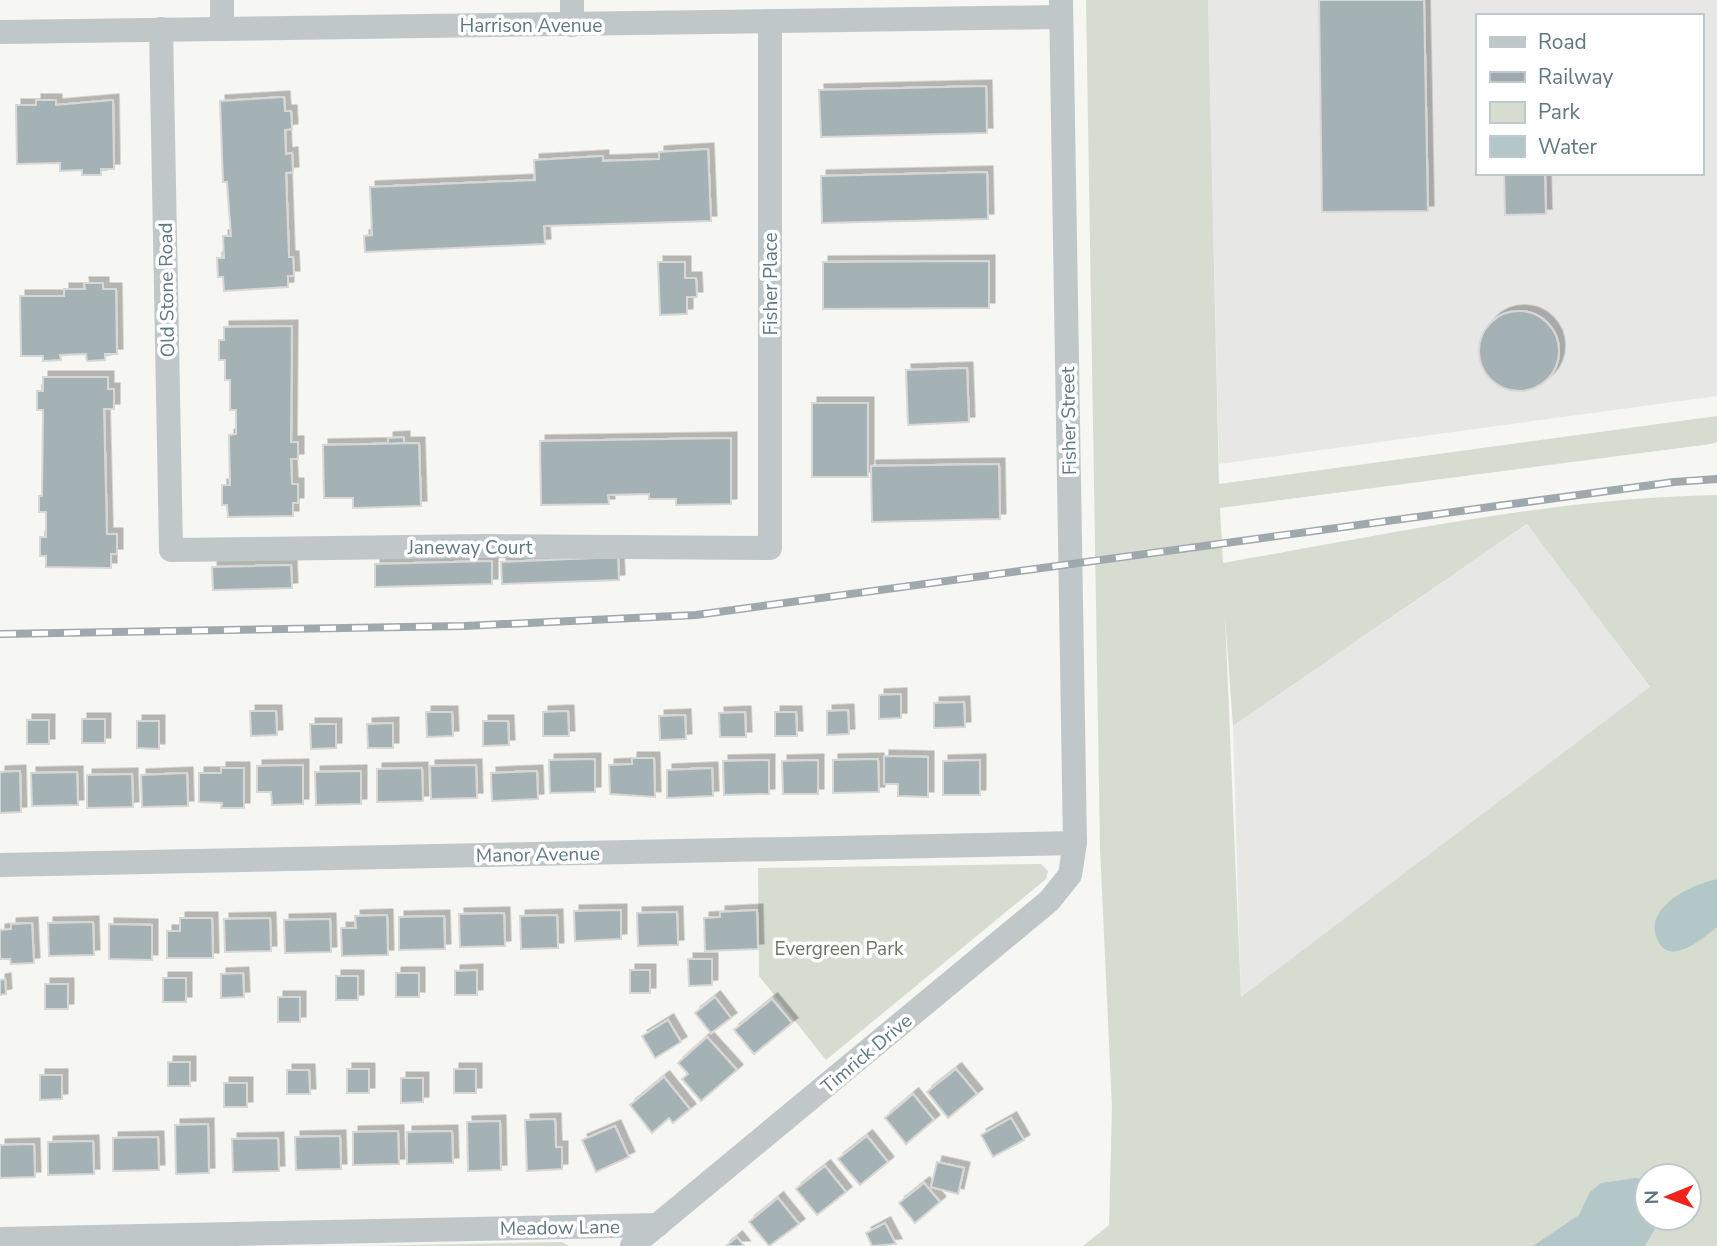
<svg xmlns="http://www.w3.org/2000/svg" width="1717" height="1246" font-family="'Nunito Sans',sans-serif">
<style>
.built{fill:#e7e7e6;fill-rule:evenodd}
.green{fill:#d7dcd1;fill-rule:evenodd}
.water{fill:#b4c7c8}
.building{fill:#a5b2b5;stroke:#d8d7d5;stroke-width:2;filter:url(#shadow)}
.lines{fill:none;stroke-linecap:round;stroke-linejoin:round}
.minor{stroke:#c0c7c9;stroke-width:24}
.rail-casing{stroke:#9fa9ad;stroke-width:8}
.rail{stroke:#fff;stroke-width:5;stroke-dasharray:16;stroke-linecap:butt}
.labels{text-anchor:middle;stroke-width:7;stroke-linejoin:round;paint-order:stroke}
.street-label{font-size:19px;fill:#5f7880;stroke:#fff}
.park-label{font-size:19px;fill:#68775f;stroke:#fff}
</style>
<defs>
<filter id="shadow"><feDropShadow dx="5.5" dy="-5.5" stdDeviation="0" flood-color="#0004"/></filter>
</defs>
<rect width="100%" height="100%" fill="#f6f6f2"/>
<g class="built">
<path d="M1208,0H1717V396L1219,464ZM1477,16H1701V173H1477Z"/>
<polygon points="1528,524 1650,688 1241,998 1233,726"/>
</g>
<g class="green">
<path d="M1086,0H1208L1219,484L1717,416V442L1711,444L1220,508L1223,563C1386,535 1551,498 1717,495V1246H1083L1109,1225L1112,1108L1100,848ZM1527,524L1650,687L1241,997L1225,616L1233,726ZM1647,1176H1689V1218H1647Z"/>
<polygon points="1041,864 1048,871 1046,879 826,1060 759,976 758,868"/>
<polygon points="562,1242 569,1246 360,1246"/>
</g>
<g class="water">
<path d="M1717,879V927C1703,938 1671,967 1658,941C1654,933 1653,923 1658,915C1668,896 1698,883 1717,879Z"/>
<polygon points="1636,1178 1647,1180 1647,1218 1661,1218 1645,1246 1533,1246 1579,1215 1590,1192 1601,1183"/>
</g>
<g class="building">
<polygon points="1319,0 1424,0 1428,211 1322,212"/>
<polygon points="986,86 987,133 821,137 819,90"/>
<polygon points="284,97 285,111 291,111 292,129 285,130 286,154 292,153 293,172 286,173 289,257 293,257 294,276 288,276 288,287 224,291 223,277 218,277 217,258 224,258 223,236 231,236 227,182 223,182 220,101"/>
<polygon points="36,100 56,100 56,105 113,100 114,169 101,169 101,175 82,175 82,170 60,171 60,163 17,164 16,105 36,105"/>
<polygon points="708,149 711,221 544,226 545,244 365,252 364,236 372,235 370,187 535,180 534,160 603,156 603,161 659,159 659,152"/>
<polygon points="987,172 988,219 822,223 821,176"/>
<polygon points="1504,173 1545,173 1546,214 1505,215"/>
<polygon points="989,261 989,308 823,309 823,262"/>
<polygon points="658,262 685,262 685,278 696,278 697,297 687,297 687,314 660,315"/>
<polygon points="84,283 103,283 103,289 116,289 117,354 105,354 105,360 87,361 86,354 60,355 61,360 43,361 43,356 21,356 20,296 64,296 64,289 85,289"/>
<circle cx="1519" cy="351" r="40"/>
<polygon points="292,326 291,442 298,442 298,459 291,459 292,484 298,484 298,503 293,503 293,516 228,517 227,505 222,505 222,485 230,485 229,435 236,434 236,410 230,410 230,380 225,380 225,360 219,360 219,340 224,340 224,327"/>
<polygon points="967,368 969,422 908,425 906,370"/>
<polygon points="43,377 108,377 108,389 114,389 114,409 104,409 107,534 117,534 117,554 111,554 111,568 46,567 46,556 40,556 40,537 46,537 46,512 39,512 39,496 42,496 43,410 37,410 37,391 43,391"/>
<rect x="812" y="403" width="56" height="74"/>
<polygon points="404,437 404,443 388,444 388,438"/>
<polygon points="731,438 731,504 676,505 676,499 649,499 649,494 608,495 609,504 541,505 540,441"/>
<polygon points="419,443 421,506 353,508 353,498 324,498 323,445"/>
<polygon points="999,464 1000,519 872,522 871,466"/>
<polygon points="618,557 619,580 502,584 501,562"/>
<polygon points="492,561 492,584 375,587 375,564"/>
<polygon points="291,565 292,588 213,590 212,567"/>
<polygon points="901,694 901,718 879,719 879,695"/>
<polygon points="964,702 965,727 934,728 934,703"/>
<polygon points="848,710 849,734 827,735 827,711"/>
<polygon points="250,711 276,711 277,735 251,736"/>
<polygon points="568,711 569,736 543,736 543,712"/>
<polygon points="426,712 452,712 453,736 427,737"/>
<polygon points="745,712 746,737 720,737 719,713"/>
<polygon points="775,712 796,712 797,736 775,736"/>
<polygon points="685,715 686,739 660,740 659,716"/>
<rect x="82" y="719" width="23" height="24"/>
<rect x="27" y="720" width="22" height="24"/>
<polygon points="137,721 159,721 159,749 137,748"/>
<polygon points="483,721 508,721 509,745 483,746"/>
<polygon points="393,723 393,748 368,748 367,724"/>
<polygon points="310,724 336,724 336,748 311,749"/>
<polygon points="884,756 928,757 928,797 898,796 898,784 884,784"/>
<polygon points="632,758 654,758 655,797 610,794 609,765 632,764"/>
<polygon points="595,759 595,792 550,793 549,760"/>
<polygon points="878,759 879,792 833,793 833,760"/>
<polygon points="769,760 769,794 724,795 723,761"/>
<polygon points="818,760 818,794 783,794 782,761"/>
<polygon points="980,760 980,795 943,795 943,761"/>
<polygon points="303,765 303,804 272,805 271,792 257,792 257,766"/>
<polygon points="476,765 477,798 431,799 430,766"/>
<polygon points="221,768 244,768 244,808 221,808 222,803 199,802 199,773 221,773"/>
<polygon points="422,768 423,801 377,802 377,769"/>
<polygon points="712,768 713,796 667,798 667,770"/>
<polygon points="20,771 21,812 0,813 0,772"/>
<polygon points="361,771 361,804 316,805 315,772"/>
<polygon points="537,771 538,799 492,801 491,773"/>
<polygon points="77,772 78,805 32,806 31,773"/>
<polygon points="187,773 188,806 142,807 141,775"/>
<polygon points="132,774 133,807 87,808 87,775"/>
<polygon points="621,910 621,939 575,941 574,911"/>
<polygon points="757,910 758,949 705,951 704,918 720,917 720,912"/>
<polygon points="677,912 678,945 638,946 637,913"/>
<polygon points="504,913 505,946 460,947 459,914"/>
<polygon points="387,915 388,955 342,956 341,928 356,928 355,916"/>
<polygon points="557,915 558,948 521,949 520,916"/>
<polygon points="444,916 445,949 399,950 399,917"/>
<polygon points="180,918 212,918 213,958 167,958 167,931 180,931"/>
<polygon points="270,918 271,951 225,952 224,919"/>
<polygon points="330,919 331,952 285,953 284,920"/>
<polygon points="93,922 94,955 49,956 48,923"/>
<polygon points="32,923 34,963 11,964 10,959 0,959 0,930 11,929 11,924"/>
<polygon points="109,924 152,925 152,960 109,959"/>
<polygon points="688,959 712,959 712,985 689,986"/>
<polygon points="477,970 477,995 455,995 455,971"/>
<rect x="630" y="970" width="20" height="23"/>
<polygon points="243,973 244,997 221,998 221,974"/>
<rect x="396" y="973" width="23" height="24"/>
<rect x="336" y="976" width="22" height="24"/>
<rect x="163" y="978" width="23" height="24"/>
<polygon points="5,979 6,994 0,995 0,980"/>
<rect x="45" y="984" width="23" height="25"/>
<rect x="278" y="997" width="22" height="25"/>
<polygon points="715,997 731,1018 711,1033 695,1013"/>
<polygon points="772,999 792,1023 754,1054 734,1030"/>
<polygon points="668,1020 681,1042 655,1058 642,1036"/>
<polygon points="707,1037 737,1070 701,1101 682,1079 688,1074 678,1063"/>
<rect x="168" y="1062" width="22" height="24"/>
<rect x="347" y="1069" width="22" height="24"/>
<rect x="454" y="1069" width="22" height="24"/>
<polygon points="956,1069 977,1094 948,1118 927,1092"/>
<polygon points="287,1070 309,1070 310,1094 287,1094"/>
<polygon points="40,1075 62,1075 62,1099 40,1100"/>
<polygon points="664,1077 690,1109 673,1123 669,1118 652,1133 630,1105"/>
<polygon points="401,1078 423,1078 423,1102 401,1103"/>
<rect x="224" y="1083" width="23" height="24"/>
<polygon points="913,1094 934,1120 906,1144 885,1118"/>
<polygon points="1011,1118 1024,1140 993,1157 981,1135"/>
<polygon points="555,1119 556,1147 562,1147 562,1169 527,1171 525,1120"/>
<polygon points="500,1121 501,1170 468,1171 467,1122"/>
<polygon points="208,1124 209,1173 176,1174 175,1125"/>
<polygon points="615,1126 629,1157 596,1172 582,1140"/>
<polygon points="398,1131 399,1164 353,1165 353,1132"/>
<polygon points="452,1131 453,1163 407,1164 407,1132"/>
<polygon points="340,1136 341,1169 296,1170 295,1137"/>
<polygon points="867,1136 888,1162 860,1185 838,1159"/>
<polygon points="158,1137 159,1170 113,1171 113,1138"/>
<polygon points="278,1138 279,1171 233,1172 232,1139"/>
<polygon points="93,1141 94,1174 48,1175 48,1142"/>
<polygon points="34,1144 35,1177 0,1178 0,1145"/>
<polygon points="937,1162 964,1168 958,1194 931,1187"/>
<polygon points="825,1166 846,1192 817,1215 796,1189"/>
<polygon points="924,1183 940,1202 915,1223 899,1203"/>
<polygon points="778,1198 799,1224 769,1246 749,1222"/>
<polygon points="885,1223 896,1244 872,1246 866,1233"/>
<polygon points="737,1237 744,1246 726,1246"/>
</g>
<g class="lines">
<g class="minor">
<polyline points="222,0 222,29"/>
<polyline points="572,0 572,25"/>
<polyline points="161,29 171,550 486,546 770,548 770,21"/>
<polyline points="0,32 1061,17"/>
<polyline points="0,865 1075,843"/>
<polyline points="0,1239 658,1225"/>
<polyline points="632,1246 1049,901 1070,875 1075,843 1061,0"/>
</g>
<defs>
<polyline id="rail" points="0,634 464,626 696,615 1674,482 1717,479"/>
</defs>
<use href="#rail" class="rail-casing"/>
<use href="#rail" class="rail"/>
</g>
<g class="labels">
<g class="street-label">
<text x="531" y="32">Harrison Avenue</text>
<text transform="translate(770 284) rotate(-90)" y="7">Fisher Place</text>
<text transform="translate(166 290) rotate(-91)" y="7">Old Stone Road</text>
<text transform="translate(1068 421) rotate(-91)" y="7">Fisher Street</text>
<text x="470" y="554">Janeway Court</text>
<text transform="translate(538 854) rotate(-1)" y="7">Manor Avenue</text>
<text transform="translate(866 1053) rotate(-40)" y="7">Timrick Drive</text>
<text transform="translate(560 1227) rotate(-1)" y="7">Meadow Lane</text>
</g>
<g class="park-label">
<text x="839" y="955">Evergreen Park</text>
</g>
</g>
<rect x="1476" y="14" width="228" height="161" fill="#ffffff" stroke="#bfc9cc" stroke-width="2"/>
<rect x="1490" y="37" width="35" height="10" fill="#c0c7c9" stroke="#bfc9cc" stroke-width="2"/>
<text x="1538" y="49" font-size="21" fill="#5f7880">Road</text>
<rect x="1490" y="72" width="35" height="10" fill="#9fa9ad" stroke="#bfc9cc" stroke-width="2"/>
<text x="1538" y="84" font-size="21" fill="#5f7880">Railway</text>
<rect x="1490" y="102" width="35" height="21" fill="#d7dcd1" stroke="#bfc9cc" stroke-width="2"/>
<text x="1538" y="119" font-size="21" fill="#5f7880">Park</text>
<rect x="1490" y="136" width="35" height="21" fill="#b4c7c8" stroke="#bfc9cc" stroke-width="2"/>
<text x="1538" y="154" font-size="21" fill="#5f7880">Water</text>
<g transform="translate(1668 1197) rotate(269)"><circle r="33" fill="#ffffff" stroke="#bfc9cc" stroke-width="2"/>
<path d="M0-5L12 26L0 18L-12 26Z" fill="#ee231b"/>
<text y="-10" font-size="19" font-weight="bold" text-anchor="middle" fill="#5f7880">N</text>
</g>
</svg>
